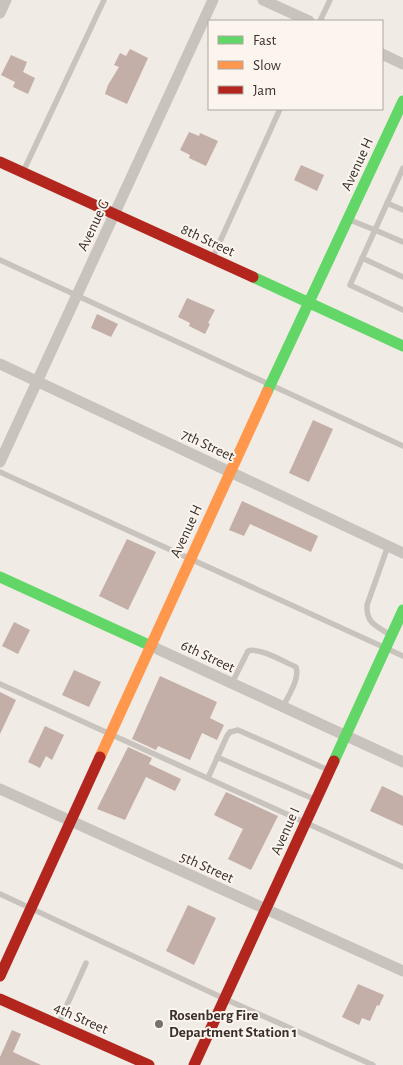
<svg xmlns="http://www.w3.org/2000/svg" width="403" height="1065" font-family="'Alegreya Sans',sans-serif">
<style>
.building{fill:#c3afa7}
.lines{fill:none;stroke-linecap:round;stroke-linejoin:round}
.lane{stroke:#c9c3be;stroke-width:5.5}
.street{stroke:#c9c3be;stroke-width:11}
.fast{stroke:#63d668;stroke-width:11}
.slow{stroke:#ff974d;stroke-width:11}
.jam{stroke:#b3261e;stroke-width:11}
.poi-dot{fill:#7a716c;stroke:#fbf5ee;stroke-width:2}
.labels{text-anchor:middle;stroke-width:4;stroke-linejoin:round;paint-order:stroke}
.street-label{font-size:15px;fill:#3b302b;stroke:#fbf5ee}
.poi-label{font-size:15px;font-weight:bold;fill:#3b302b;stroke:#fbf5ee;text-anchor:start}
</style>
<rect width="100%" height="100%" fill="#f0ebe5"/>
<g class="building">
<polygon points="130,49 148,58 127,104 105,94 108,85 119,67 114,65 120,53 126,56"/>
<polygon points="11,55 27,62 23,72 35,78 28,94 13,87 15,82 1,75"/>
<polygon points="189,132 199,136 200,133 218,141 206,166 189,158 190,155 180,150"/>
<polygon points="301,165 324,175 317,191 294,180"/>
<polygon points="187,298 215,310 208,323 210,324 205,334 189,326 190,323 178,317"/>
<polygon points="97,314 118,324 111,337 91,328"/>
<polygon points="313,420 333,429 309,482 289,473"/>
<polygon points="242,501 318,536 311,552 250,524 244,536 229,530"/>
<polygon points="127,539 156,552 128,610 99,596"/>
<polygon points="14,622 30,630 18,654 2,646"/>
<polygon points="74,670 101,682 89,707 62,695"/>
<polygon points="160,676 217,702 210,718 224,725 217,740 202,733 190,760 158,746 156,750 132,739"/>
<polygon points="0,692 16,700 0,734"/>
<polygon points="45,726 64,735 52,760 46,756 40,768 28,762"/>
<polygon points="128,747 152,758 149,764 181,779 175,791 146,777 125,820 97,809"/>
<polygon points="382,786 403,796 403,826 370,811"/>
<polygon points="226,792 278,816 251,870 228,859 243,829 214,815"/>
<polygon points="188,905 216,918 194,965 166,951"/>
<polygon points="358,984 384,995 379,1006 377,1005 370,1021 362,1018 359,1025 342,1017"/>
<polygon points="12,1030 21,1034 13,1052 41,1065 0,1065 0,1057"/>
</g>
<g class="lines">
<g class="lane">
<polyline points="320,21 330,0"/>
<polyline points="403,168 375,230 403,242"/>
<polyline points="23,172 104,0"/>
<polyline points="387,203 403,210"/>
<polyline points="350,220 375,230 350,285 403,310"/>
<polyline points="213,257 280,109"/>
<polyline points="362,258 403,277"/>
<polyline points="0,260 403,446"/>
<polyline points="0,472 403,656"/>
<path d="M388,546L367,605C366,623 376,626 389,634"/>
<path d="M232,683L248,651C260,647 284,662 296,667C300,679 288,696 283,707"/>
<polyline points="0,684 403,867"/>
<polyline points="217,757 314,799"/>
<polyline points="208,778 227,736 230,732 238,730 326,769"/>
<polyline points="0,894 225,999 373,1065"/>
<polyline points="58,1025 86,963"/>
</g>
<g class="street">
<polyline points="263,0 309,21"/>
<polyline points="0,13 6,0"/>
<polyline points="382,54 403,64"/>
<polyline points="0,364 403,553"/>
<polyline points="0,462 213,0"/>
<polyline points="151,646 403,762"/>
<polyline points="0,789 403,971"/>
</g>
<g class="fast">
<polyline points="253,277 403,346"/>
<polyline points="267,392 403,101"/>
<polyline points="0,577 151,646"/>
<polyline points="334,761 403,610"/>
</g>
<polyline class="slow" points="100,757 267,392"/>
<g class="jam">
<polyline points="0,162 253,277"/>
<polyline points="0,976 100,757"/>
<polyline points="0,999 149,1065"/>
<polyline points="194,1065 334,761"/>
</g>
</g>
<circle class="poi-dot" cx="159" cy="1024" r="5"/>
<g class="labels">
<g class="street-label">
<text transform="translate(357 164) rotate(-65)" y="5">Avenue H</text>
<text transform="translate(93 225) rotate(-65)" y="5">Avenue G</text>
<text transform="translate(208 240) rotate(25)" y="5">8th Street</text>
<text transform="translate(208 445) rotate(25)" y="5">7th Street</text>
<text transform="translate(186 531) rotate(-65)" y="5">Avenue H</text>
<text transform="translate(208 656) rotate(25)" y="5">6th Street</text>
<text transform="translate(285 831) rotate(-66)" y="5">Avenue I</text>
<text transform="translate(207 867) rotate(24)" y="5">5th Street</text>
<text transform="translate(81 1018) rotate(24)" y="5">4th Street</text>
</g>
<g class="poi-label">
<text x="169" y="1020">Rosenberg Fire<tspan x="169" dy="17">Department Station 1</tspan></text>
</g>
</g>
<rect x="208" y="20" width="175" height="90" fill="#fbf5ee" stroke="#aea6a0"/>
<rect x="218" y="36" width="25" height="8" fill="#63d668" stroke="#aea6a0"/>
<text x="253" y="45" font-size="15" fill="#3b302b">Fast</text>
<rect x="218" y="61" width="25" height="8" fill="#ff974d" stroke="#aea6a0"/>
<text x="253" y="70" font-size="15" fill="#3b302b">Slow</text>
<rect x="218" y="86" width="25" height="8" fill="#b3261e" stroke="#aea6a0"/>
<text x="253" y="95" font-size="15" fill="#3b302b">Jam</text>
</svg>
